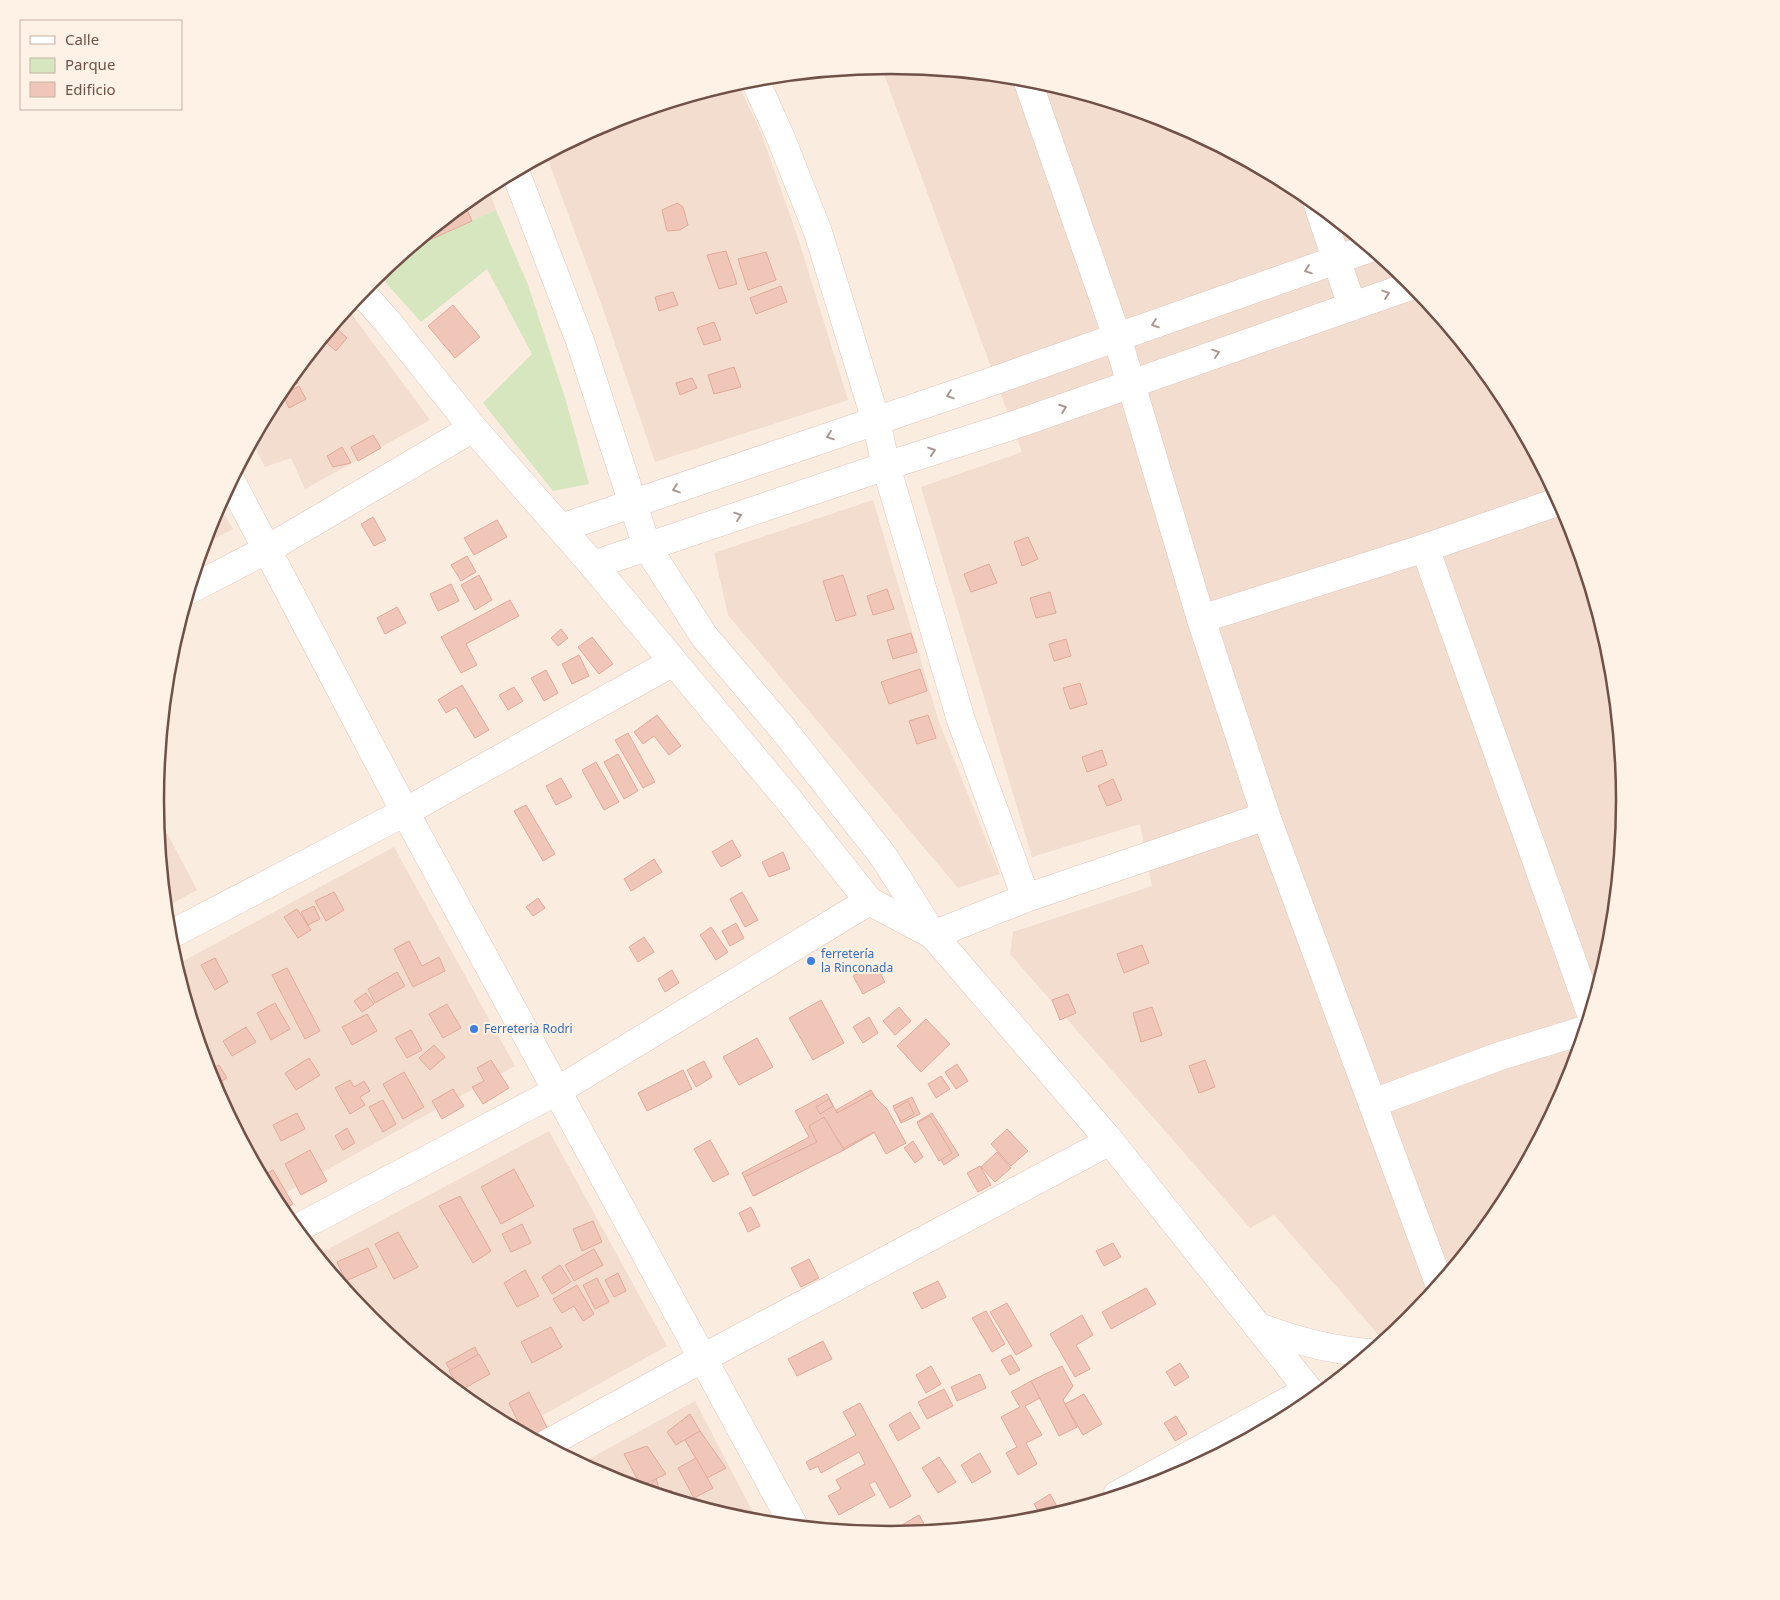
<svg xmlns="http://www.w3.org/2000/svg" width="1780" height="1600" font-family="'Noto Sans',sans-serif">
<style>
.residential{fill:#f2ddcf}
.green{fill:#d6e7bf}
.building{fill:#efc6b8;stroke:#e1aa9a}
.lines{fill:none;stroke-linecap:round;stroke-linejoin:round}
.minor-casing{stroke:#dec7bc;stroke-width:29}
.minor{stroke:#fff;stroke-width:28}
.oneway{stroke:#a99791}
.shop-dot{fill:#3f7fe0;stroke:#fef1e5;stroke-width:2}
.labels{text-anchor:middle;stroke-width:4;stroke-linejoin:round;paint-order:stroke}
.shop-label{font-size:12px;fill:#366cbe;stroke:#fef1e5;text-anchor:start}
.rim{fill:none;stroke:#705148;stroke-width:2.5}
</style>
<rect width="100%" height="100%" fill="#fbece0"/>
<g class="residential">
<polygon points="890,65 1034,79 1172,121 1299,189 1410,280 1501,392 1569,519 1611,657 1625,800 1611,944 1569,1082 1501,1209 1410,1320 1384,1341 1274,1215 1250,1228 1010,954 1013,932 1152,886 1140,824 1032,857 921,487 1022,452 881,66"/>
<polygon points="737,82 760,130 798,238 848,400 655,462 601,303 546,154 609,121"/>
<polygon points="488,185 496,210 411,247 482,189"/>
<polygon points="347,308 430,420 305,489 291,458 265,467 252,442 279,391"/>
<polygon points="873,500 939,722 1000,874 958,888 728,615 714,553"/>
<polygon points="218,505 233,529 203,545 211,518"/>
<polygon points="156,812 197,890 166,907"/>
<polygon points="394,847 515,1066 274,1199 211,1081 176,965"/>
<polygon points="549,1131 667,1346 516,1430 481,1411 370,1320 317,1255"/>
<polygon points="695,1401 758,1522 746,1521 608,1479 580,1464"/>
</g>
<polygon class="green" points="496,210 528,285 566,401 589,484 553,491 483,403 532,354 487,269 421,322 378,274 411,247"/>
<g class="building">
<polygon points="464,203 472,221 425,242 423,237"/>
<polygon points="677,203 683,207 688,225 680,230 667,231 662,210"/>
<polygon points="726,251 737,284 719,289 707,255"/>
<polygon points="766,252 776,280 748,290 738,259"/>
<polygon points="781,286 787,302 756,314 750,298"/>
<polygon points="673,292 678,305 659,311 655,297"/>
<polygon points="453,305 480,337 455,358 428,326"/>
<polygon points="714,322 721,340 704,345 697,328"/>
<polygon points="333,325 347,338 336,351 322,339"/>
<polygon points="734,367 741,387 714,394 708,375"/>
<polygon points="294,374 298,383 278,394 279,391"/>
<polygon points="692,378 697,388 680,395 676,383"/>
<polygon points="299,386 306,399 289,408 283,395"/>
<polygon points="373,435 381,448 358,461 351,447"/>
<polygon points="342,447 351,463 333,467 327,456"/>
<polygon points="373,517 386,540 374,546 361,524"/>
<polygon points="497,520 507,537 474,555 464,538"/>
<polygon points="1028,537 1038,559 1022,566 1014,542"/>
<polygon points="467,556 476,572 461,581 451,565"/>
<polygon points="989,564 997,583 971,592 964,574"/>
<polygon points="479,575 492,600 475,610 461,585"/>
<polygon points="843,575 856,615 836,621 823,581"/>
<polygon points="451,584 459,601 438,611 430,594"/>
<polygon points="887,589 894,609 873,615 867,596"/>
<polygon points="1050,592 1056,613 1036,618 1030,598"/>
<polygon points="510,600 519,616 466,644 477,665 461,673 441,637"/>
<polygon points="397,607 406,623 385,634 377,618"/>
<polygon points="561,629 568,638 558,646 551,638"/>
<polygon points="911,633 917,652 893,659 887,640"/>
<polygon points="592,637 613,664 599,674 578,647"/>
<polygon points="1066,639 1071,656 1054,661 1049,644"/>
<polygon points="579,655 589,676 572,684 562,664"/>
<polygon points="920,669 927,691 889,704 881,682"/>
<polygon points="546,670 558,693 544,701 531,678"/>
<polygon points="1080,683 1087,704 1070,709 1063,688"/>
<polygon points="462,685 489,730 475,738 456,707 446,713 438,700"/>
<polygon points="514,687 523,701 508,710 499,695"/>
<polygon points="657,715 681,746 669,755 654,736 643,744 634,732"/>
<polygon points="928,715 936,738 917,744 909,721"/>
<polygon points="628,733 655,782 643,788 615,740"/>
<polygon points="1102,750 1107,765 1087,772 1082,757"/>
<polygon points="618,754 638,791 624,799 604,762"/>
<polygon points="596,762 619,802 604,810 582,770"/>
<polygon points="561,778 572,797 556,805 546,786"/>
<polygon points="1113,779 1122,800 1107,806 1098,786"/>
<polygon points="526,805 555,854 543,861 514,811"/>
<polygon points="732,840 741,856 721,867 712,852"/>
<polygon points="783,852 790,869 769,877 762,862"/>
<polygon points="654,859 662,872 631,891 624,879"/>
<polygon points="334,892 344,910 326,921 315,901"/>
<polygon points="742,892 758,920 745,927 730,899"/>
<polygon points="538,898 545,908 533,916 526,907"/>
<polygon points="314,906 320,919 308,925 301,912"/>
<polygon points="297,909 311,930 298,938 284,917"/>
<polygon points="736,923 744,938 730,946 722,931"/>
<polygon points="711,927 728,952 716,960 700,935"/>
<polygon points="644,937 654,952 638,962 629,947"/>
<polygon points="409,941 422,966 439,957 445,971 413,987 394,949"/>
<polygon points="1142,945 1149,963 1124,973 1117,954"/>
<polygon points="215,958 228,982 215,990 201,965"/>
<polygon points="875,964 885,982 863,994 853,976"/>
<polygon points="287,968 320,1031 305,1039 272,975"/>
<polygon points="672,970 679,983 665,992 658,979"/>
<polygon points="397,972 405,986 375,1003 368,989"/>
<polygon points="366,993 374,1004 362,1012 354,1001"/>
<polygon points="1068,994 1076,1013 1060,1020 1052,1000"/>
<polygon points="821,1000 844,1043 813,1060 789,1018"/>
<polygon points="275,1003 290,1029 271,1040 257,1013"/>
<polygon points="447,1004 461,1028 443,1038 429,1014"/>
<polygon points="899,1007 911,1021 895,1035 883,1021"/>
<polygon points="1152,1007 1162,1035 1141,1042 1133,1013"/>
<polygon points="367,1014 377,1031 352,1045 342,1027"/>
<polygon points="869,1017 878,1033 863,1043 853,1027"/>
<polygon points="926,1019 950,1044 921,1072 897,1046"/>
<polygon points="246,1027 256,1042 232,1056 223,1041"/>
<polygon points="411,1030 422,1050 407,1058 395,1038"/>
<polygon points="757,1038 773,1067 739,1085 723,1057"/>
<polygon points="434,1045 445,1057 430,1070 419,1058"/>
<polygon points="309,1058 320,1075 296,1090 285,1073"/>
<polygon points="491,1060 509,1088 483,1104 472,1087 484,1081 477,1068"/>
<polygon points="1205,1060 1215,1087 1199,1093 1189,1066"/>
<polygon points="704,1061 712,1077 696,1087 687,1070"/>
<polygon points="957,1064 968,1081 956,1089 945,1072"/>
<polygon points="219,1065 227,1078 213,1086 208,1072"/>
<polygon points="683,1070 692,1089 647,1111 638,1093"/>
<polygon points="404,1072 424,1107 403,1119 383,1084"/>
<polygon points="941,1076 950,1089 936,1098 928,1084"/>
<polygon points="350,1080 354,1087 364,1081 370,1091 360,1097 365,1105 350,1114 335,1088"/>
<polygon points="453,1089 464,1106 442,1119 432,1101"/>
<polygon points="871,1090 900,1139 884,1148 875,1132 844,1150 824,1117"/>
<polygon points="827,1094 837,1113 872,1094 887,1109 906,1143 886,1154 874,1132 754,1196 742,1173 809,1137 795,1111"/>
<polygon points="912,1097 920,1114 901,1123 893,1106"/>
<polygon points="829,1099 833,1106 820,1114 816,1107"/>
<polygon points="383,1100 396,1124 383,1132 369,1107"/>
<polygon points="908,1101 914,1114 901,1121 894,1109"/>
<polygon points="297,1113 305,1129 281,1141 273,1125"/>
<polygon points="932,1113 959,1155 944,1165 917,1122"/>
<polygon points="930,1116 952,1153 939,1161 917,1123"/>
<polygon points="824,1117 844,1150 753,1196 744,1177 817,1142 809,1126"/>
<polygon points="347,1128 355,1143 343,1150 335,1136"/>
<polygon points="1007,1129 1028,1151 1011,1166 991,1144"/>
<polygon points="710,1140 729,1174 713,1182 694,1149"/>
<polygon points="913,1141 923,1157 915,1163 904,1148"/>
<polygon points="310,1150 327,1181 301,1195 285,1164"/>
<polygon points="997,1152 1011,1168 995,1182 981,1167"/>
<polygon points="980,1166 991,1185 978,1192 967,1173"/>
<polygon points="514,1169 534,1206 501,1224 481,1187"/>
<polygon points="273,1170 293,1204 281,1211 262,1176"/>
<polygon points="460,1196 491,1251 473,1263 439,1206"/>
<polygon points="751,1207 760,1226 748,1232 739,1213"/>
<polygon points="593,1221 602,1242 582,1251 573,1229"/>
<polygon points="522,1224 531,1243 511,1252 502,1234"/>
<polygon points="398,1232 418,1267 394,1279 375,1244"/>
<polygon points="1113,1243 1121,1257 1104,1266 1096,1251"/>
<polygon points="368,1248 377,1267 346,1281 337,1262"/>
<polygon points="594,1249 603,1265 574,1281 565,1265"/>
<polygon points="809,1259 819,1278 801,1287 791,1268"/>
<polygon points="560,1265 571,1282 552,1294 542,1277"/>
<polygon points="525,1270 539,1296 517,1307 504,1283"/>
<polygon points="618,1273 626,1291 614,1297 605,1280"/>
<polygon points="597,1278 609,1302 595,1309 583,1285"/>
<polygon points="938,1281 946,1297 922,1309 913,1293"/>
<polygon points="577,1285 594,1314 583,1321 574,1306 562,1313 553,1299"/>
<polygon points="1146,1288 1156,1304 1111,1329 1102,1312"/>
<polygon points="1007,1303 1032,1346 1016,1355 990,1312"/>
<polygon points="986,1311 1005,1344 992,1352 972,1318"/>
<polygon points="1082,1315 1093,1335 1076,1345 1090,1369 1075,1377 1050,1334"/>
<polygon points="551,1327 562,1347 532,1363 521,1342"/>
<polygon points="823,1341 832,1359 797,1376 788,1359"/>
<polygon points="475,1347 483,1367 458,1384 446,1363"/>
<polygon points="479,1354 490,1374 461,1390 449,1371"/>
<polygon points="1011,1355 1020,1370 1010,1375 1001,1360"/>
<polygon points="1180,1363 1189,1377 1175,1386 1166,1372"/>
<polygon points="931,1366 941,1384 926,1393 916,1375"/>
<polygon points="1062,1366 1073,1386 1063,1400 1077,1427 1059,1436 1031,1381"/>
<polygon points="980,1374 986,1388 957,1401 951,1387"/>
<polygon points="1031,1381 1040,1398 1025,1406 1042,1435 1026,1443 1037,1464 1018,1475 1006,1453 1017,1447 1001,1417 1020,1407 1011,1392"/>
<polygon points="944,1389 953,1406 927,1419 918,1402"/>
<polygon points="529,1392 552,1437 541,1443 524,1434 509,1403"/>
<polygon points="1084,1394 1102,1424 1083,1435 1065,1404"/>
<polygon points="860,1403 911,1496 890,1508 875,1481 869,1484 875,1495 839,1515 828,1496 841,1489 836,1480 865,1464 859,1452 821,1473 818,1466 810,1470 806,1462 856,1435 843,1412"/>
<polygon points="910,1412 920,1428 898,1441 889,1425"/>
<polygon points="690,1414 700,1431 676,1445 667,1432"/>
<polygon points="1176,1416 1187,1434 1175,1441 1164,1423"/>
<polygon points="700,1431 726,1468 707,1478 685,1440"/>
<polygon points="647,1446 666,1474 641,1486 624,1454"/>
<polygon points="980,1453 991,1472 972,1483 961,1465"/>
<polygon points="939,1457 956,1482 938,1493 922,1468"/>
<polygon points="696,1458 713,1488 694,1498 678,1468"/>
<polygon points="656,1478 659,1489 656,1493 646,1490"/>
<polygon points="671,1490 677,1500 662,1495"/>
<polygon points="1050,1494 1059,1510 1042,1518 1034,1504"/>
<polygon points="919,1515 928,1531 904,1534 900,1526"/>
</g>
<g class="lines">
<defs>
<g id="minor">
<polyline points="754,78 780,136 818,232 876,421 886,466 961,720 1026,898"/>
<polyline points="1027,79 1117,337 1201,619 1266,816 1439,1283"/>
<polyline points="515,171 580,341 647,547 704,636 783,729 884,857 933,935 1026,898 1266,816"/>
<polyline points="1318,205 1352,306"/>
<polyline points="361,292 387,321 473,428 593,565 792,804 869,901 933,935 1110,1141 1315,1398"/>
<polyline points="231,481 405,812 794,1526"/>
<polyline points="561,528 996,380 1370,248"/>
<polyline points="1425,548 1590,1011"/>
<polyline points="593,565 886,466 1017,424 1413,285"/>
<polyline points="189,590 266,550 473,428"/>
<polyline points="1201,619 1425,548 1560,501"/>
<polyline points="168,936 405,812 673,662"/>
<polyline points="1373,1103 1500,1056 1585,1030"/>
<polyline points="296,1229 557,1091 869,901"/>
<path d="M1257,1326C1295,1341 1329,1350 1370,1353"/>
<polyline points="545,1445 703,1358 1110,1141"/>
<polyline points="1117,1495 1308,1390"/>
</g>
</defs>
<use href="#minor" class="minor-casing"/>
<use href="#minor" class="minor"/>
</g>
<defs><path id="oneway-chevron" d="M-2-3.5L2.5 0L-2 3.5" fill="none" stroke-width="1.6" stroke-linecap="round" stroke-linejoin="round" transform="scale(1.25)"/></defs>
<g class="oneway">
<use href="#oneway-chevron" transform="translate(1308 270) rotate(161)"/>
<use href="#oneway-chevron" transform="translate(1386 294) rotate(-19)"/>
<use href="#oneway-chevron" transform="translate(1155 324) rotate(161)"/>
<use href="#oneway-chevron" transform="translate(1216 353) rotate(-19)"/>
<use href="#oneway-chevron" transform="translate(950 395) rotate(161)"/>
<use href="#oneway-chevron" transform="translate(1063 408) rotate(-20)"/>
<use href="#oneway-chevron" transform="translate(830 436) rotate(161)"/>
<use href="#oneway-chevron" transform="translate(932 451) rotate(-18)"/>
<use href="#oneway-chevron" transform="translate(676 489) rotate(161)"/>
<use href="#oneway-chevron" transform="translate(738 516) rotate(-19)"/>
</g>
<g class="shop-dot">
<circle cx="811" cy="961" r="5"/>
<circle cx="474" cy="1029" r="5"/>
</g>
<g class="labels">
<g class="shop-label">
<text x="821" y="958">ferretería<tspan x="821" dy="14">la Rinconada</tspan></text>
<text x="484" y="1033">Ferreteria Rodri</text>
</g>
</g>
<path d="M0 0H1780V1600H0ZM164 800a726 726 0 1 1 1452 0a726 726 0 1 1-1452 0Z" fill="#fef1e5" fill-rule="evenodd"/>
<path class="rim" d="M164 800a726 726 0 1 1 1452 0a726 726 0 1 1-1452 0Z"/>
<rect x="20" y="20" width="162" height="90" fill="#fef1e5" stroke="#c5b1a6"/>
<rect x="30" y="36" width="25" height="8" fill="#ffffff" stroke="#c5b1a6"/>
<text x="65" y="45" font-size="15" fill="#705148">Calle</text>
<rect x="30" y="58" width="25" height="15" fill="#d6e7bf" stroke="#c5b1a6"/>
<text x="65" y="70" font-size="15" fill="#705148">Parque</text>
<rect x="30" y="82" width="25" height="15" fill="#efc6b8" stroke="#c5b1a6"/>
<text x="65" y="95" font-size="15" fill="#705148">Edificio</text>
</svg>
